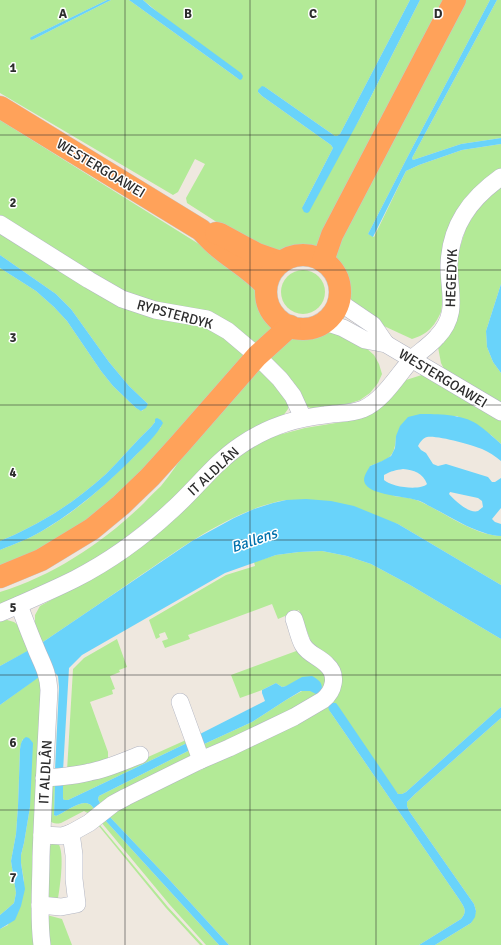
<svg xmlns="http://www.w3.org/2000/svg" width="501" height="945" font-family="Signika,sans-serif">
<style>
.green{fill:#b3ea97}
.water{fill:#69d3fa;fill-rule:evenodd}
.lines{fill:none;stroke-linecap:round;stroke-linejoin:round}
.minor-casing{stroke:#b2b5c2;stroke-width:18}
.highway-casing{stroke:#c8c8c8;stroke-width:23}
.minor{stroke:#fff;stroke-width:17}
.highway{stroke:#ffa25a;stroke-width:22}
.grid{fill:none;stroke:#2d2d2d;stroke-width:1;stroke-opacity:0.55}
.labels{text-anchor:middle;stroke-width:3;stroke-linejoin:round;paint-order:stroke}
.street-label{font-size:14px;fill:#2d2d2d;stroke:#fff}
.water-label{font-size:15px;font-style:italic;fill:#0171ad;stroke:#fff}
.grid-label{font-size:13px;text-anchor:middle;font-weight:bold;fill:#2d2d2d;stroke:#fff;stroke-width:3;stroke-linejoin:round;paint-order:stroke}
</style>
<rect width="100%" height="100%" fill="#efe8df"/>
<g class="green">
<polygon points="0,0 107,0 31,37 32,40 111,0 129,0 240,80 143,0 410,0 340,134 337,136 335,136 265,87 258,92 262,96 331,145 333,148 302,208 359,120 420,0 448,0 315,249 307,247 295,246 282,250 273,251 243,239 187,203 186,198 205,164 195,159 178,192 173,195 0,93"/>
<path d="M461,0H490L408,156L368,234L374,237L406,171L419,165L462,150L501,144V169L483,181L465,198L454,219L441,312C434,327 428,334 412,339L386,327L363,313L354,306L349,294L346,282L335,258L336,238Z"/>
<polygon points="497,0 501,0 501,138 461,144 413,160 412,158"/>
<path d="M0,120L239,269C244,275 253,281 256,288C258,293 258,298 259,303C261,312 268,321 275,327L256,348L157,304L125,293L0,216Z"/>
<polygon points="501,187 501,284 486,331 487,347 493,362 501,373 501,406 446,373 441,363 438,347 459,306 457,257 466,228 482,202"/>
<path d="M0,231L37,255L205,325L224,336L249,357L175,442L89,522L0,570V550C14,544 29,539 42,531C72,514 99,491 123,467C137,455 149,441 161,427L155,419V422L151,427C135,442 121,459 106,474C83,495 56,514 28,528C19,533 9,537 0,541V268L36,291L54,307L67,321L101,371L113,386L136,408L142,411L148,404L129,386L109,362L71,309L56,294L0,255Z"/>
<circle cx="303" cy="292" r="22"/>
<polygon points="324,332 335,332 365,347 374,355 379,364 382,374 378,383 370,393 360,400 348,404 316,410 308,407 305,404 265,357 295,336"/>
<path d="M257,364L266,372L289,404L288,409L283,416L104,554L58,580L0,605V592C53,576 104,542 144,503C149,497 155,492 161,486C180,463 194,437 212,414C226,397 242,381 257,364Z"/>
<path d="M428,373L501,418V444L491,435L457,416H447L396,436C395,458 389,459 370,466L394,496C402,497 412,498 419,501C444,512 473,535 501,536V585L398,524L286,500C234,509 184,546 141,575C108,598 74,621 40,644L35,625V615L40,606L112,567L227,465L251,448L271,437L305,428L342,422L406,380Z"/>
<path d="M322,551L347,556L371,564L410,585L501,639V707L406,792L402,794H398L329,710L459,899C464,907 468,911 461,919L419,945H229L165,875L108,815L192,773L201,770L211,763L335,694L314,650L299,610L278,619L272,604L188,635L190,639L165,648L162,641L168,639L165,632L159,634L160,637L156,639L149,620L226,575L255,566L254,562L276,555L299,552Z"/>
<polygon points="7,620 14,622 19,626 30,650 0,666 0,621"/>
<polygon points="117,639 127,667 119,670 120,672 110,676 115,689 112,690 113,694 90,702 108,752 108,759 67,771 73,669 84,658"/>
<polygon points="299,650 328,675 322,695 210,749 204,749 202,745 252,722 286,700 302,691 310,691 320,692 286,686 282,687 276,683 262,690 240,698 231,675"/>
<polygon points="41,675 38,945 0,945 0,929 8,925 24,881 21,863 21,855 24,843 30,807 23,739 22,741 20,749 18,806 16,834 11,861 16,893 14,903 6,910 0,915 0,705"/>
<polygon points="501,718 501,945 435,945 471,923 476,911 474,904 409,811 407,806 407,802 415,794"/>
<polygon points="186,740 187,743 106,782 68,800 64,800 63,798 63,783 114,771 148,757"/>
<polygon points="190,750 191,756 100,803 98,799 99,796"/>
<path d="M55,784L54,815L56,816C64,813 81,799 89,804C92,805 94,809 96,811L91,815L84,811L61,823C56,824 53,824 49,820L51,785Z"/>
<polygon points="104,819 219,945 206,945 170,905 101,822"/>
<polygon points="99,824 168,907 203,945 200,945 166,908 98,825"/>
<path d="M53,842L58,843C65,852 60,886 58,898L55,900L46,898L45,853Z"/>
<polygon points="43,914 62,919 72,945 47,945"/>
</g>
<g class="water">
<polygon points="107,0 111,0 32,40 30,39 31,37"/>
<polygon points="129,0 143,0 151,7 241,73 243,76 242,79 240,80"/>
<polygon points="410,0 420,0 359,120 309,212 307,213 304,212 302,208 333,148 331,145 262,96 258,92 258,90 262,86 265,87 335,136 337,136 340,134"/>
<polygon points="490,0 497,0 412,158 413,160 461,144 501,138 501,144 462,150 419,165 406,171 373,237 368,234 408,156"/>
<polygon points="0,255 56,294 71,309 109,362 129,386 148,404 146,408 141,411 136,408 113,386 101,371 67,321 54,307 36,291 0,268"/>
<polygon points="501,284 501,373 493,362 487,347 486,331"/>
<path d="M420,414C437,414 462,414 477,424C486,430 493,437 501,444V461C495,456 489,452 482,449C472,445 437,435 427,437C423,438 420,442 418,446L421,450L426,453L433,464L438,466L446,464L488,477L492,482H495L501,478V508L492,519L495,522L501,524V536C478,535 453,518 433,508C427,505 422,501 416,500C403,496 373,495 366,485C361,479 367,472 370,466L382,461L391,456L395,448L396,436L400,426L408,417ZM403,469C414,470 423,473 427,484C420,491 391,487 384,480V475C391,471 396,470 403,469ZM450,492L478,498L482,501L483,507C481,508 480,510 478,511C469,514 454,500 449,494Z"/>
<path d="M157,418L161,420L163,423C157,435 143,448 133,458C106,485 76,511 42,531C29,539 14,544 0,550V541C9,537 19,533 28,528C56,514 83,495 106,474C121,459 135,442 151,427L155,422V419Z"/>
<polygon points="306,499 331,501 354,506 398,524 501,585 501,639 410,585 371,564 347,556 322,551 299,552 276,555 225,573 82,655 69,668 63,771 55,770 59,687 58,676 52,670 42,675 0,705 0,666 40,644 192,541 234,518 254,509 273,503 286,500"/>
<path d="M312,676C319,680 325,684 320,693L316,694L310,691H301L286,700L252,722L202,745L198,735L265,701L262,693V690L276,683L282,687L286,686L302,677Z"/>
<path d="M331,703H336L339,707L398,794H402L406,792L501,707V718L415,794L407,802V806L409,811L474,904L476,911L475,917L471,923L435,945H419L461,919C468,911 464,907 459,899L329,710L328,706Z"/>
<path d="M26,737L29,738L33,743L30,807L24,843L21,855V863L25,889L21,906L15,920L0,929V915L6,910L14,903L16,893L11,861L16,834L18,806L20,749C21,744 21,740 26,737Z"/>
<path d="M187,743L190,750L99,796L98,799L100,803L96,811C94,809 92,805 89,804C81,799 64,813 56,816L54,815L55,784L63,783V798L64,800H68L106,782Z"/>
<polygon points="108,815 165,875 229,945 219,945 104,819"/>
</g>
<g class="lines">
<defs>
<g id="minor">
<polyline points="0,224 89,280 122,299 155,310 207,319 228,331 254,353 280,379 293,396 303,418"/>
<polyline points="339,301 345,306 373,325 386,344"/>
<polyline points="325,322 343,328 365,340 386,344 501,412"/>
<path d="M19,605C24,618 29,632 35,646C41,662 48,671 49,690C46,746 43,801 41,857C41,886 38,916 42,945"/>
<path d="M0,613C25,602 51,591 75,579C110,561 142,538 171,511C195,490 214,463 241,445C266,428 295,418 325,415C337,413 351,414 363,409C384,400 398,374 413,358C421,351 430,345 437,337C459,314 449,293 449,266C450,226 470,199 501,177"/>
<polyline points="180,702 201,760"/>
<path d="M44,778C60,777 75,776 90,772C107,769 124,761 140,755"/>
<path d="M42,835L62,836L71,833L89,823L113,804L126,797L201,760L229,748L294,717L323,700C334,691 338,675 327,665C320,657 309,655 303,645C299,638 297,627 294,619"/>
<polyline points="40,905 61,907 77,904 74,879 74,855 71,833"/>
</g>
<g id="highway">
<path d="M0,107L201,230C206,235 211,241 217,246C233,260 252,270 266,286"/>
<polyline points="216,233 220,234 257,254 280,262"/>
<circle cx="303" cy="292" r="37"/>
<polyline points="323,261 332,235 455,0"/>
<polyline points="0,577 41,560 92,529 121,505 150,477 179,445 257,356 290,326"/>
</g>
</defs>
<use href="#minor" class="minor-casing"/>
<use href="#highway" class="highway-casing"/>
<use href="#minor" class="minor"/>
<use href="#highway" class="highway"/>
</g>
<path class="grid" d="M125,0V945M250,0V945M376,0V945M0,135H501M0,270H501M0,405H501M0,540H501M0,675H501M0,810H501"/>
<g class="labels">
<g class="street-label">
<text transform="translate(101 168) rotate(31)" y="5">WESTERGOAWEI</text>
<text transform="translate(451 278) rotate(-88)" y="5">HEGEDYK</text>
<text transform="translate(175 314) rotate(15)" y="5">RYPSTERDYK</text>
<text transform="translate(443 378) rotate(31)" y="5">WESTERGOAWEI</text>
<text transform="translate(213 471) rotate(-43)" y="5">IT ALDLÂN</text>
<text transform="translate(45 772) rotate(-87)" y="5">IT ALDLÂN</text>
</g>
<g class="water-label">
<text transform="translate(254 540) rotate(-19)" y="5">Ballens</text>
</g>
</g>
<g class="grid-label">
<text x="63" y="18">A</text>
<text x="188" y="18">B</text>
<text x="313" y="18">C</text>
<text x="438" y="18">D</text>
<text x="13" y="72">1</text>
<text x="13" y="207">2</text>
<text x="13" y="342">3</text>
<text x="13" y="477">4</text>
<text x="13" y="612">5</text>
<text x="13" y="747">6</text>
<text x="13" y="882">7</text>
</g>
</svg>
